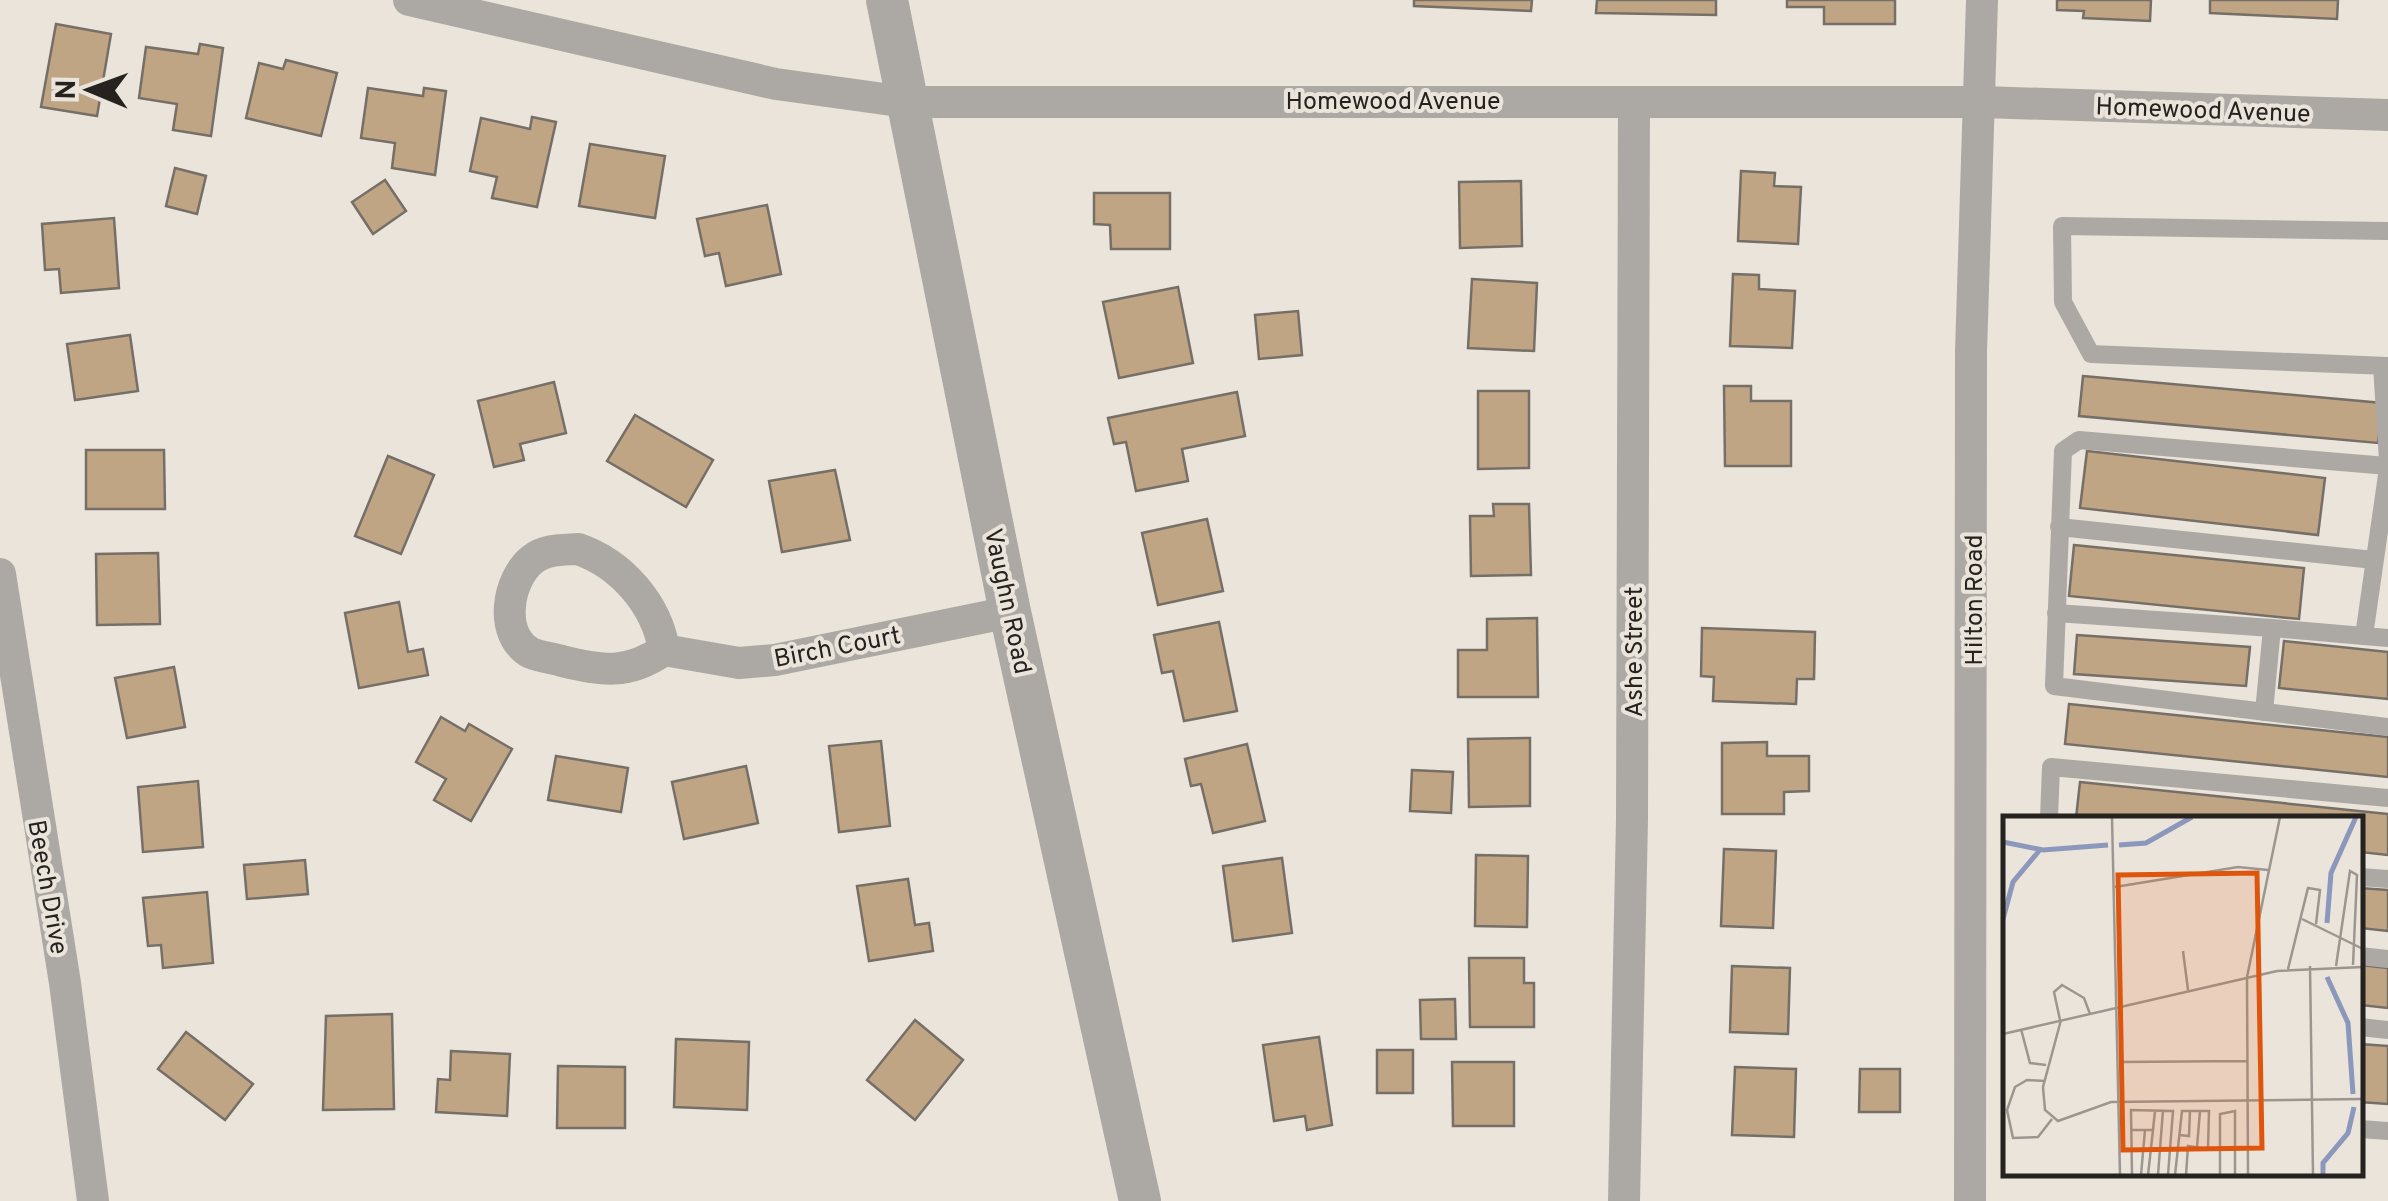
<svg xmlns="http://www.w3.org/2000/svg" width="2388" height="1201" font-family="Overpass,sans-serif">
<style>
.building{fill:#c0a584;stroke:#766f68;stroke-width:2.5}
.lines{fill:none;stroke-linecap:round;stroke-linejoin:round}
.service{stroke:#aca9a5;stroke-width:18}
.minor{stroke:#aca9a5;stroke-width:32}
.tertiary{stroke:#aca9a5;stroke-width:42}
.labels{text-anchor:middle;stroke-width:8;stroke-linejoin:round;paint-order:stroke}
.street-label{font-size:25px;fill:#25221f;stroke:#ebe4db}
.inset-river{fill:none;stroke:#8b97bb;stroke-width:5}
.inset-road{fill:none;stroke:#9c9690;stroke-width:2.5}
.view{fill:#de560d;fill-opacity:0.15;stroke:#de560d;stroke-width:5}
.inset-edge{fill:none;stroke:#25221f;stroke-width:5}
</style>
<rect width="100%" height="100%" fill="#ebe4db"/>
<g class="building">
<polygon points="1414,0 1532,0 1531,11 1414,6"/>
<polygon points="1597,0 1716,0 1716,15 1596,13"/>
<polygon points="1787,0 1895,0 1895,24 1824,24 1824,7 1787,7"/>
<polygon points="2057,0 2151,0 2150,21 2083,18 2084,11 2057,10"/>
<polygon points="2210,0 2338,0 2337,19 2210,13"/>
<polygon points="56,24 111,34 97,116 41,107"/>
<polygon points="200,44 223,48 211,136 173,130 177,104 139,98 146,47 198,54"/>
<polygon points="286,60 337,73 321,136 246,118 259,63 283,69"/>
<polygon points="368,88 423,96 424,88 446,91 435,175 392,168 395,143 361,138"/>
<polygon points="532,117 556,122 537,207 492,198 497,177 470,171 481,118 530,129"/>
<polygon points="590,144 665,156 655,218 579,206"/>
<polygon points="175,168 206,176 197,214 166,206"/>
<polygon points="1741,171 1775,173 1774,186 1801,187 1798,244 1738,241"/>
<polygon points="385,180 406,211 373,234 352,202"/>
<polygon points="1521,181 1522,246 1460,248 1459,182"/>
<polygon points="1094,193 1170,193 1170,249 1111,249 1110,225 1094,224"/>
<polygon points="767,205 781,274 726,286 719,253 705,256 697,219"/>
<polygon points="114,218 119,288 61,293 59,269 45,270 42,224"/>
<polygon points="1733,274 1759,275 1759,289 1795,291 1792,348 1730,346"/>
<polygon points="1472,279 1537,283 1534,351 1468,348"/>
<polygon points="1178,287 1193,363 1119,378 1103,302"/>
<polygon points="1298,311 1302,355 1259,359 1255,315"/>
<polygon points="130,335 138,391 75,400 67,344"/>
<polygon points="2083,376 2382,403 2378,443 2079,416"/>
<polygon points="554,382 566,433 520,444 524,460 494,467 478,401"/>
<polygon points="1724,386 1751,386 1751,401 1791,401 1791,466 1725,466"/>
<polygon points="1478,391 1529,391 1529,468 1478,469"/>
<polygon points="1237,392 1245,436 1182,449 1188,481 1136,491 1126,442 1114,444 1108,418"/>
<polygon points="635,415 713,460 686,507 607,461"/>
<polygon points="86,450 164,450 165,509 86,509"/>
<polygon points="2087,451 2325,478 2318,535 2080,508"/>
<polygon points="388,456 434,475 401,554 355,536"/>
<polygon points="835,470 850,540 782,552 769,481"/>
<polygon points="1493,504 1529,504 1531,575 1471,576 1470,516 1494,516"/>
<polygon points="1207,519 1223,591 1158,605 1142,533"/>
<polygon points="2074,545 2304,568 2299,619 2069,596"/>
<polygon points="158,553 160,624 97,625 96,554"/>
<polygon points="399,602 408,652 423,649 428,675 359,688 345,613"/>
<polygon points="1537,618 1538,697 1458,697 1458,650 1487,650 1487,619"/>
<polygon points="1219,622 1237,711 1184,721 1173,671 1162,673 1154,635"/>
<polygon points="1702,628 1815,632 1814,679 1797,679 1796,704 1713,701 1714,677 1701,676"/>
<polygon points="2077,635 2250,647 2246,686 2074,674"/>
<polygon points="2284,641 2388,652 2388,699 2279,688"/>
<polygon points="174,667 185,727 127,738 115,678"/>
<polygon points="2069,704 2388,737 2388,777 2065,744"/>
<polygon points="441,717 465,731 469,724 512,749 471,821 434,800 446,779 416,762"/>
<polygon points="1530,738 1530,806 1469,807 1468,739"/>
<polygon points="881,741 890,826 839,832 829,746"/>
<polygon points="1767,742 1767,756 1809,756 1809,791 1784,792 1784,814 1722,814 1722,743"/>
<polygon points="1247,744 1265,821 1213,833 1201,784 1191,786 1185,759"/>
<polygon points="556,756 628,768 621,812 548,800"/>
<polygon points="746,766 758,823 684,839 672,782"/>
<polygon points="1412,770 1453,772 1451,813 1410,811"/>
<polygon points="198,781 203,847 143,852 138,787"/>
<polygon points="2080,782 2388,814 2388,855 2360,852 2360,818 2076,818"/>
<polygon points="1724,849 1776,851 1773,928 1721,926"/>
<polygon points="1476,855 1528,856 1527,927 1475,926"/>
<polygon points="1282,858 1292,933 1233,941 1223,866"/>
<polygon points="305,860 308,894 247,899 244,865"/>
<polygon points="908,879 915,925 929,923 933,951 869,961 857,886"/>
<polygon points="2360,888 2388,890 2388,931 2360,928"/>
<polygon points="207,892 213,963 163,968 161,945 148,946 143,898"/>
<polygon points="1469,958 1524,958 1524,983 1534,983 1534,1027 1470,1027"/>
<polygon points="2360,965 2388,968 2388,1008 2360,1005"/>
<polygon points="1732,966 1790,968 1788,1034 1730,1032"/>
<polygon points="1455,999 1456,1039 1421,1039 1420,1000"/>
<polygon points="392,1014 394,1109 323,1110 326,1016"/>
<polygon points="915,1020 963,1060 915,1120 867,1080"/>
<polygon points="186,1032 253,1084 225,1120 158,1069"/>
<polygon points="1319,1037 1332,1125 1307,1130 1305,1116 1274,1121 1263,1045"/>
<polygon points="676,1039 749,1042 747,1110 674,1107"/>
<polygon points="2360,1044 2388,1046 2388,1104 2360,1102"/>
<rect x="1377" y="1050" width="36" height="43"/>
<polygon points="451,1051 510,1054 507,1116 436,1112 438,1079 450,1080"/>
<polygon points="1452,1062 1514,1062 1514,1126 1453,1126"/>
<polygon points="558,1066 625,1067 625,1128 557,1128"/>
<polygon points="1735,1067 1796,1069 1794,1137 1732,1135"/>
<polygon points="1860,1069 1900,1069 1900,1112 1859,1112"/>
</g>
<g class="lines">
<g class="service">
<polyline points="2388,231 2062,226 2063,302 2091,354 2388,366"/>
<polyline points="2382,366 2388,460"/>
<polyline points="2388,466 2079,440 2063,451 2054,686 2388,727"/>
<polyline points="2388,468 2364,636 2388,638"/>
<polyline points="2059,527 2374,560"/>
<polyline points="2056,613 2272,628 2264,712"/>
<polyline points="2272,628 2364,636"/>
<polyline points="2049,818 2051,767 2388,798"/>
<polyline points="2360,877 2388,879"/>
<polyline points="2360,956 2388,959"/>
<polyline points="2360,1027 2388,1030"/>
<polyline points="2360,1129 2388,1131"/>
</g>
<g class="minor">
<polyline points="409,0 776,84 906,102 1982,102 2388,115"/>
<path d="M578,549C622,564 657,605 664,650C628,675 602,671 562,661C553,658 540,657 531,653C498,635 507,579 533,559C546,549 563,550 578,549Z"/>
<polyline points="0,574 65,983 93,1201"/>
<polyline points="664,650 739,663 775,660 1010,612"/>
<polyline points="1624,1201 1632,819 1634,103"/>
<polyline points="1970,1201 1971,352 1982,0"/>
</g>
<polyline class="tertiary" points="887,0 1010,612 1140,1201"/>
</g>
<g class="labels">
<g class="street-label">
<text x="1393" y="109">Homewood Avenue</text>
<text transform="translate(2203 109) rotate(2)" y="9">Homewood Avenue</text>
<text transform="translate(1973 600) rotate(-90)" y="9">Hilton Road</text>
<text transform="translate(1009 601) rotate(78)" y="9">Vaughn Road</text>
<text transform="translate(837 646) rotate(-11)" y="9">Birch Court</text>
<text transform="translate(1633 652) rotate(-90)" y="9">Ashe Street</text>
<text transform="translate(49 887) rotate(80)" y="9">Beech Drive</text>
</g>
</g>
<g transform="translate(2003 816)">
<rect width="360" height="360" fill="#ebe4db"/>
<path class="inset-river" d="M0,26L40,34L105,29M116,29L143,27L189,1M0,103L10,66L36,35M324,107L328,57L353,1M324,161L345,207L350,278M320,359V347L345,317L351,291"/>
<path class="inset-road" d="M109,1L117,359M112,71L235,51L265,54M299,103L360,133M180,135L185,174M307,150L310,359M333,150L347,55L354,59L350,149M285,153L305,72L317,74L313,108M57,204L51,176L59,169L81,182L87,198M58,204L40,271L42,294L55,305L108,286L360,283M18,213L27,247L43,249M0,218L274,155L360,151M116,246L245,245M42,265L24,264L12,271L4,294L10,322L35,321L49,303M127,314H150L152,295M176,319L186,320L187,295M194,331L197,295M129,359L128,294L170,295L165,359M138,359L142,314M145,359L150,314M155,359L160,294M172,359L179,295H206L205,333L185,330L183,359M217,359V298L232,295V359M245,359L244,161L277,1"/>
<path class="view" d="M254,57L259,332L120,334L115,59Z"/>
<rect width="360" height="360" class="inset-edge"/>
</g>
<g transform="translate(90 90) rotate(271)" stroke="#ebe4db" stroke-width="8" paint-order="stroke">
<path d="M0-8L18 38L0 25L-18 38Z" fill="#25221f"/>
<text y="-15" font-size="28" font-weight="bold" text-anchor="middle" fill="#25221f">N</text>
</g>
</svg>
